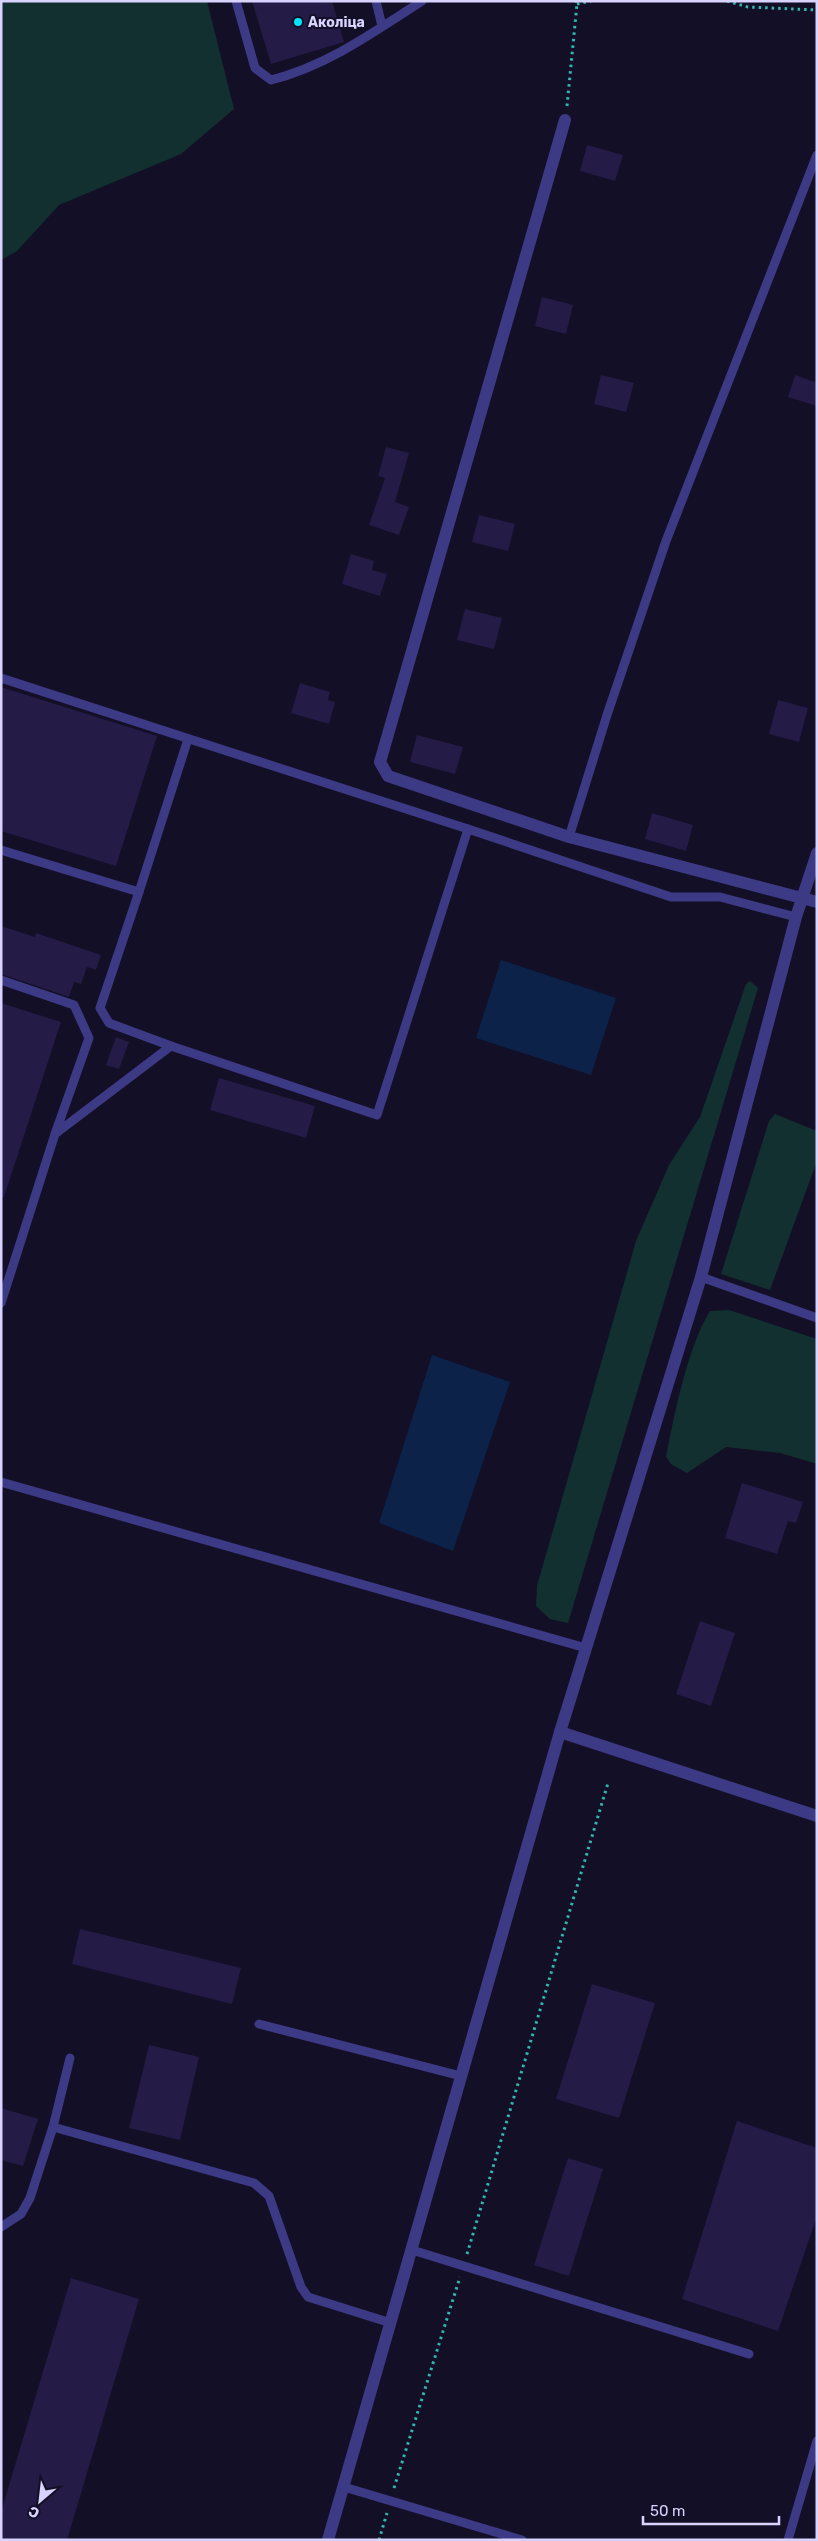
<svg xmlns="http://www.w3.org/2000/svg" width="818" height="2541" font-family="Rubik,sans-serif">
<style>
.green{fill:#12302f}
.water{fill:#0c2248}
.building{fill:#241b47}
.lines{fill:none;stroke-linecap:round;stroke-linejoin:round}
.path{stroke:#2fb8b0;stroke-width:3;stroke-dasharray:2.5 4;stroke-linecap:butt}
.service{stroke:#3d3a85;stroke-width:9}
.minor{stroke:#3d3a85;stroke-width:12}
.poi-dot{fill:#00e5ff;stroke:#130f26;stroke-width:2}
.labels{text-anchor:middle;stroke-width:4;stroke-linejoin:round;paint-order:stroke}
.poi-label{font-size:14px;font-weight:bold;fill:#d9d4ff;stroke:#130f26;text-anchor:start}
</style>
<rect width="100%" height="100%" fill="#130f26"/>
<g class="green">
<polygon points="1,1 207,1 234,109 181,154 59,205 17,251 1,260"/>
<polygon points="750,981 758,988 568,1623 550,1619 536,1606 537,1586 636,1241 669,1165 700,1117 746,984"/>
<polygon points="775,1114 817,1131 817,1161 770,1290 721,1274 769,1121"/>
<path d="M729,1310L817,1339V1464L780,1453L726,1447L687,1473L671,1464L666,1457C674,1415 688,1346 710,1311Z"/>
</g>
<g class="water">
<polygon points="501,960 616,998 591,1075 476,1038"/>
<polygon points="432,1355 510,1382 453,1551 379,1523"/>
</g>
<g class="building">
<polygon points="252,1 332,1 344,42 271,64"/>
<polygon points="587,145 623,155 615,181 580,171"/>
<polygon points="542,297 573,305 566,334 535,326"/>
<polygon points="601,375 634,383 626,412 594,404"/>
<polygon points="795,375 817,383 817,406 788,397"/>
<polygon points="386,447 409,453 395,502 409,507 399,535 369,525 385,478 378,476"/>
<polygon points="479,515 515,524 508,551 472,542"/>
<polygon points="351,554 374,561 372,570 387,574 380,596 342,584"/>
<polygon points="465,609 502,618 494,649 457,640"/>
<polygon points="300,683 330,692 328,700 335,702 329,724 291,713"/>
<polygon points="1,687 157,736 116,866 1,831"/>
<polygon points="778,700 808,708 799,742 769,734"/>
<polygon points="417,735 463,747 455,774 410,762"/>
<polygon points="652,813 693,825 686,851 645,839"/>
<polygon points="1,926 35,937 36,933 101,955 96,970 87,967 81,984 74,982 69,997 1,974"/>
<polygon points="1,1003 61,1022 4,1197 1,1197"/>
<polygon points="116,1037 129,1042 119,1069 106,1065"/>
<polygon points="219,1078 315,1106 306,1138 210,1110"/>
<polygon points="742,1483 803,1502 796,1523 788,1521 777,1554 725,1538"/>
<polygon points="700,1621 735,1633 711,1706 676,1694"/>
<polygon points="80,1929 241,1968 232,2004 72,1964"/>
<polygon points="592,1984 655,2003 619,2118 556,2099"/>
<polygon points="149,2045 199,2057 180,2140 129,2128"/>
<polygon points="1,2108 38,2119 23,2166 1,2160"/>
<polygon points="737,2121 817,2148 817,2216 778,2331 682,2299"/>
<polygon points="568,2158 603,2169 569,2276 534,2265"/>
<polygon points="71,2278 139,2299 67,2540 1,2540 1,2512"/>
</g>
<g class="lines">
<g class="path">
<polyline points="727,1 748,7 817,10"/>
<polyline points="577,4 591,1"/>
<polyline points="567,106 577,4 576,1"/>
<polyline points="467,2254 608,1783"/>
<polyline points="394,2488 460,2277"/>
<polyline points="379,2540 387,2513"/>
</g>
<g class="service">
<path d="M236,1L255,68L271,80C327,66 374,32 422,1"/>
<polyline points="376,1 382,26"/>
<polyline points="1,678 468,829 377,1115 171,1046 55,1134"/>
<polyline points="468,829 671,897 720,897 796,917"/>
<polyline points="569,837 607,715 666,541 817,155"/>
<polyline points="1,850 139,892 188,739"/>
<polyline points="139,892 100,1008 109,1023 171,1046"/>
<polyline points="1,980 74,1005 89,1038 55,1134 1,1303"/>
<polyline points="701,1277 817,1318"/>
<polyline points="1,1482 586,1648"/>
<polyline points="259,2024 461,2076"/>
<polyline points="53,2127 254,2183 269,2196 301,2287 308,2297 391,2323"/>
<polyline points="1,2227 21,2214 30,2198 53,2127 70,2058"/>
<polyline points="412,2250 749,2354"/>
<polyline points="344,2487 522,2540"/>
<polyline points="788,2540 817,2441"/>
</g>
<g class="minor">
<polyline points="565,120 380,762 388,776 569,837 817,902"/>
<polyline points="560,1732 817,1816"/>
<polyline points="328,2540 560,1732 701,1277 796,917 817,853"/>
</g>
</g>
<circle class="poi-dot" cx="298" cy="22" r="5"/>
<g class="labels">
<g class="poi-label">
<text x="308" y="27">Аколіца</text>
</g>
</g>
<rect width="818" height="2541" fill="none" stroke="#d9d4ff" stroke-width="5"/>
<g transform="translate(40 2501) rotate(208)" stroke="#130f26" stroke-width="4" paint-order="stroke">
<path d="M0-4L9 19L0 12L-9 19Z" fill="#d9d4ff"/>
<text y="-8" font-size="14" font-weight="bold" text-anchor="middle" fill="#d9d4ff">С</text>
</g>
<path d="M643 2516v8h136v-8" fill="none" stroke="#d9d4ff" stroke-width="2.5"/>
<text x="650" y="2516" font-size="15" fill="#d9d4ff" stroke="#130f26" stroke-width="4" paint-order="stroke">50 m</text>
</svg>
